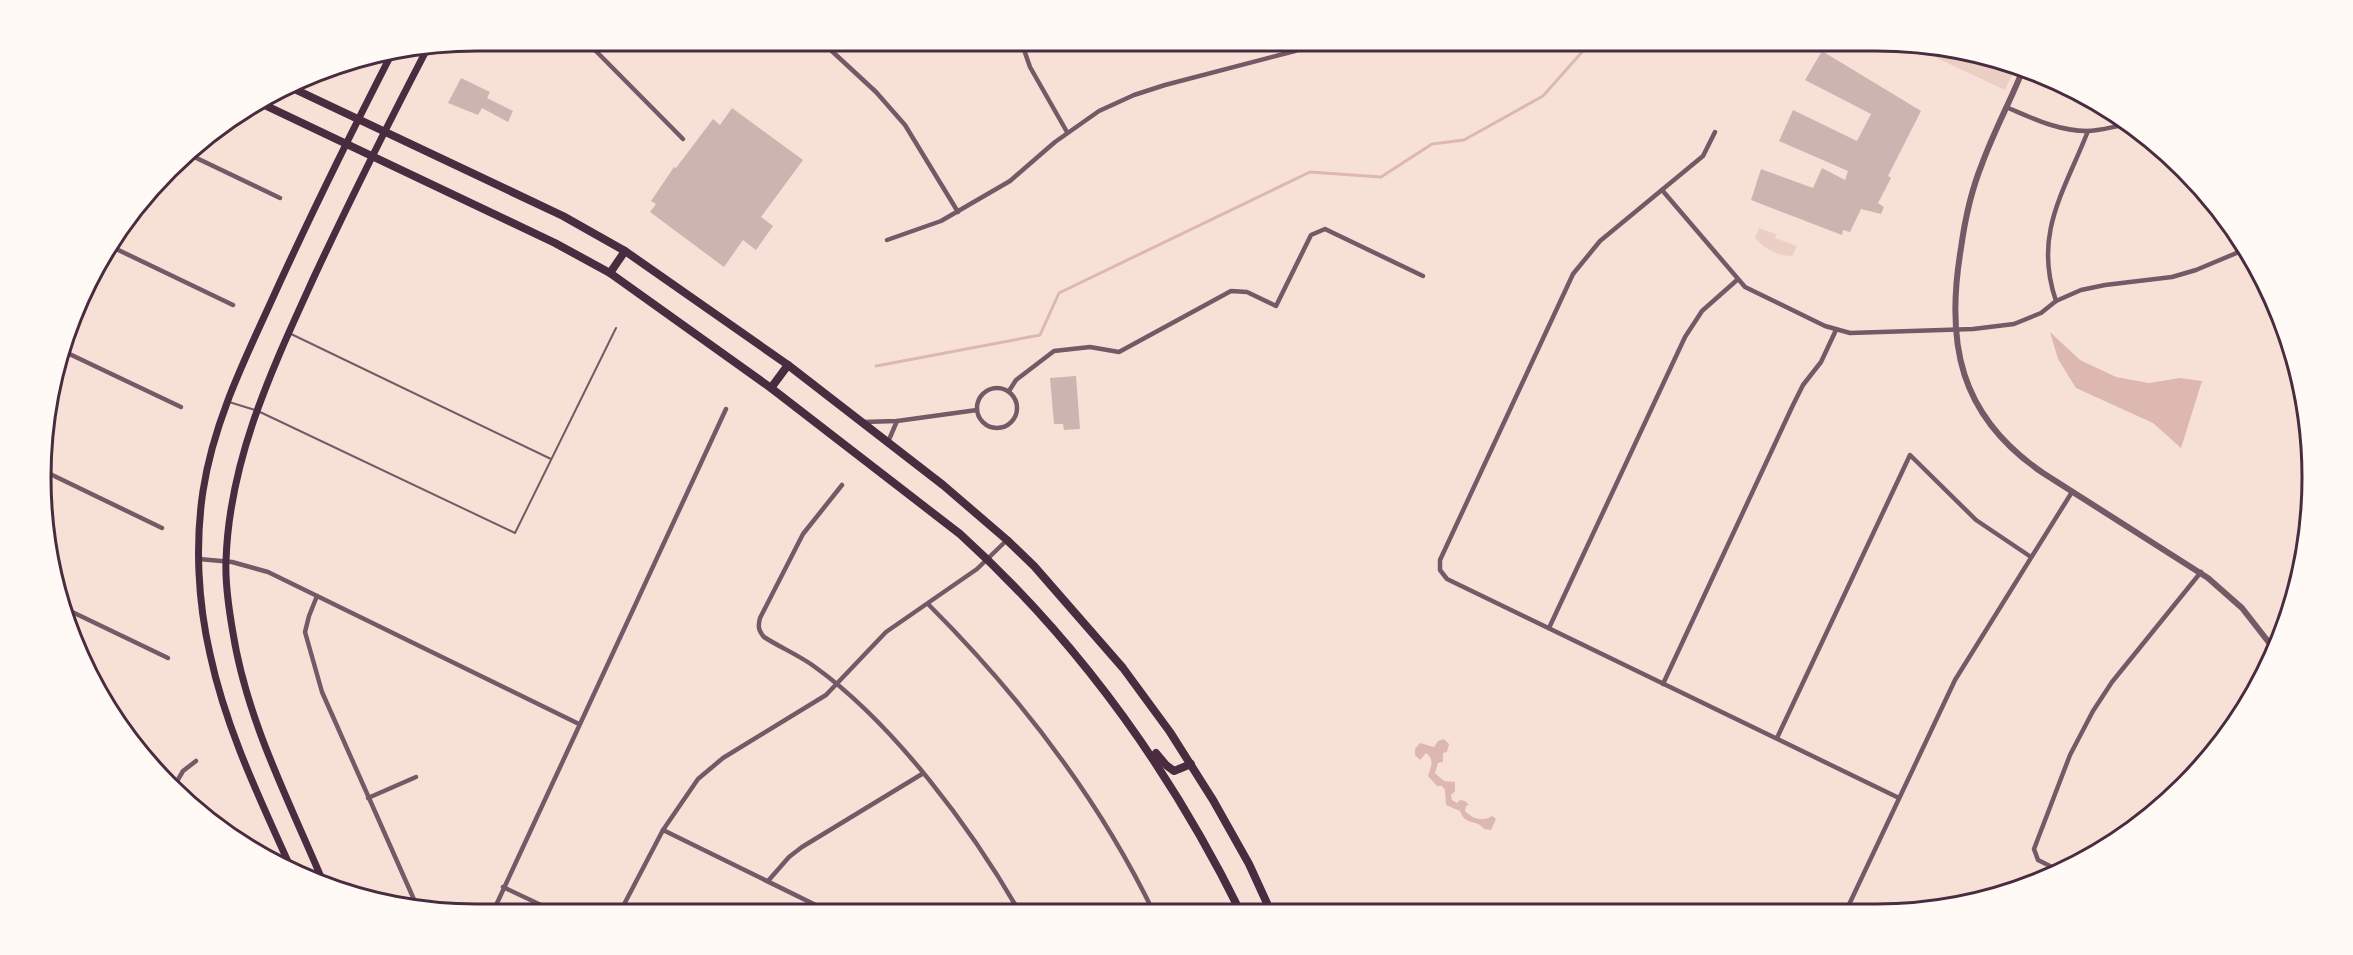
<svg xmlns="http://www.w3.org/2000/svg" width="2353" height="955" font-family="'Archivo Narrow',sans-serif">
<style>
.green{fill:#ebcfc5}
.water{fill:#dcb8b0}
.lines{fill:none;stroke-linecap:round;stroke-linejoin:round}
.stream{stroke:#dcb8b0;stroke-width:3}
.building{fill:#ccb4b1}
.service{stroke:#755966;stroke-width:2}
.minor{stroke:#755966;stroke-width:4.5}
.tertiary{stroke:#755966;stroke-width:6}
.secondary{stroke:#4a2c40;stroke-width:7}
.primary{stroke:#4a2c40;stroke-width:8}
.rim{fill:none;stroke:#4a2c40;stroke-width:3}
</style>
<rect width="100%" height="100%" fill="#f7e1d7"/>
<g class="green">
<polygon points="1911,46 2016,64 2017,64 2005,90"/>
<path d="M1759,228L1776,234L1775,238L1797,246L1792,256C1777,256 1765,249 1755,238Z"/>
</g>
<g class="water">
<polygon points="2050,332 2080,360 2116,377 2149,383 2180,378 2202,381 2181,448 2153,423 2076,388 2058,359"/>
<path d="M1444,739L1449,744L1447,752L1443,753V762L1438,763L1435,773L1444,781L1455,782V791L1451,795L1452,800L1457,803L1460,800L1465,801L1469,805L1466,806L1465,811C1473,819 1482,822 1492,816L1496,819L1491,830L1484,829C1476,818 1466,827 1460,811L1446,805L1445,790L1442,786H1437L1428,776C1431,767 1435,760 1426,753L1420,760L1415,755V749L1420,743L1434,747L1438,741Z"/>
</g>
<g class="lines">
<polyline class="stream" points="876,366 1040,335 1059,293 1310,172 1381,177 1432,144 1464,140 1543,96 1582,52 1585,41"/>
</g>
<g class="building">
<polygon points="1822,51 1921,111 1888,176 1891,178 1878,203 1884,207 1881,214 1861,209 1850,232 1843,230 1842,235 1751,200 1761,169 1813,188 1822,168 1845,180 1848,171 1779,141 1793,110 1857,141 1871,114 1805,80"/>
<polygon points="461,78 490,92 487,98 513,111 508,122 482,108 478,115 448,103"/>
<polygon points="732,108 803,160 761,217 773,226 756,250 743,240 724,267 650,212 656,204 651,201 674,167 676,168 713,119 720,125"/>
<polygon points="1076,376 1080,429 1064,430 1063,424 1054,424 1050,378"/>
</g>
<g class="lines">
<g class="service">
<polyline points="289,333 551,459"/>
<polyline points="229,402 255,410"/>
<polyline points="260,412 515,533 616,328"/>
</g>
<g class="minor">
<polyline points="586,41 683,139"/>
<polyline points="821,41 876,92 905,125 958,212"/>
<polyline points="1021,41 1030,67 1067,132"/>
<path d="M2006,107C2032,118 2058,131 2087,131C2100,131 2115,126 2129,124"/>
<polyline points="1715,132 1703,156 1600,241 1573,274 1440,560 1440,570 1447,579 1899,798"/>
<polyline points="186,153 280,198"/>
<polyline points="1662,190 1745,287 1825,326 1850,333 1973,329 2014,324 2041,313 2056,301 2081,290 2105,285 2172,277 2196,270 2246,249"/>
<polyline points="887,240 941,221 1010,181 1055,142 1099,111 1134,95 1165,85 1295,51 1319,41"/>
<polyline points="110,246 233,305"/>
<path d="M2056,301C2033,234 2064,192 2088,131"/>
<polyline points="61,350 181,407"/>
<circle cx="997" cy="408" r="20"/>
<polyline points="1009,391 1016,380 1054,351 1090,347 1119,352 1231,291 1247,292 1276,306 1311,235 1325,229 1423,276"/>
<polyline points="863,422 897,421 977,410"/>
<polyline points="888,442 897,421"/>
<polyline points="46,472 162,528"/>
<path d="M842,485L803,534L760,618C758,626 758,630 764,637C781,648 799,655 815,667C894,724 972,829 1020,913"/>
<polyline points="199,559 232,562 268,572 579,724"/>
<polyline points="317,596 309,616 305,632 322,692 416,904"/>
<path d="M928,604C1019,695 1098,797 1154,913"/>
<polyline points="66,609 168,658"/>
<polyline points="1549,628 1685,337 1702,311 1737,280"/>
<polyline points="1663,684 1793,405 1803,385 1821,362 1836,330"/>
<polyline points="1777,738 1910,455 1976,520 2031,557"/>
<polyline points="173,788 183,771 196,761"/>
<polyline points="368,798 416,777"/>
<polyline points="663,830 834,914"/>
<polyline points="2062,872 2038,860 2034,849 2070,755 2093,711 2112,682 2201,572"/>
<polyline points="768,881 789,857 802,847 922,774"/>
<polyline points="503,887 560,914"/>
<polyline points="1846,911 1955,680 2072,492"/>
<polyline points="1002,913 1015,904"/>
<polyline points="492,914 726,409"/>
<polyline points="619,914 663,830 698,779 723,758 826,695 886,632 977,569 1007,540"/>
</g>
<path class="tertiary" d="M2024,67C2011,100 1994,131 1982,164C1971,191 1965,219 1961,248C1945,343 1959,416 2043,473L2208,578L2242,608L2274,649"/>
<g class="secondary">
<path d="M290,866C259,797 226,729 210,654C198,602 195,544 203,491C213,425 242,365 270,304C308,220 349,137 391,55"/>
<path d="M324,884C290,803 247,721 233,633C229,610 225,584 226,561C229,459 273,367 314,277C350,200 388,124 427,49"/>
</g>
<g class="primary">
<polyline points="288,86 563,216 625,251 788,365 943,485 1007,540 1034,566 1123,668 1170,732 1213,800 1249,864 1271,912"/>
<path d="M256,101L555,243L610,273L771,388L960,534C1077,640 1171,771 1241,913"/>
<polyline points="610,273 625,251"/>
<polyline points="771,388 788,365"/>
<polyline points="1156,753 1166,765 1174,771 1191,764"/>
</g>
</g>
<path d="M0 0H2353V955H0ZM477 51H1876A426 426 0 0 1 2302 477V478A426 426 0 0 1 1876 904H477A426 426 0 0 1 51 478V477A426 426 0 0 1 477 51Z" fill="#fffaf5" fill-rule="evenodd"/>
<path class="rim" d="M477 51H1876A426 426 0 0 1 2302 477V478A426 426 0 0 1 1876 904H477A426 426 0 0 1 51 478V477A426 426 0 0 1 477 51Z"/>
</svg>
